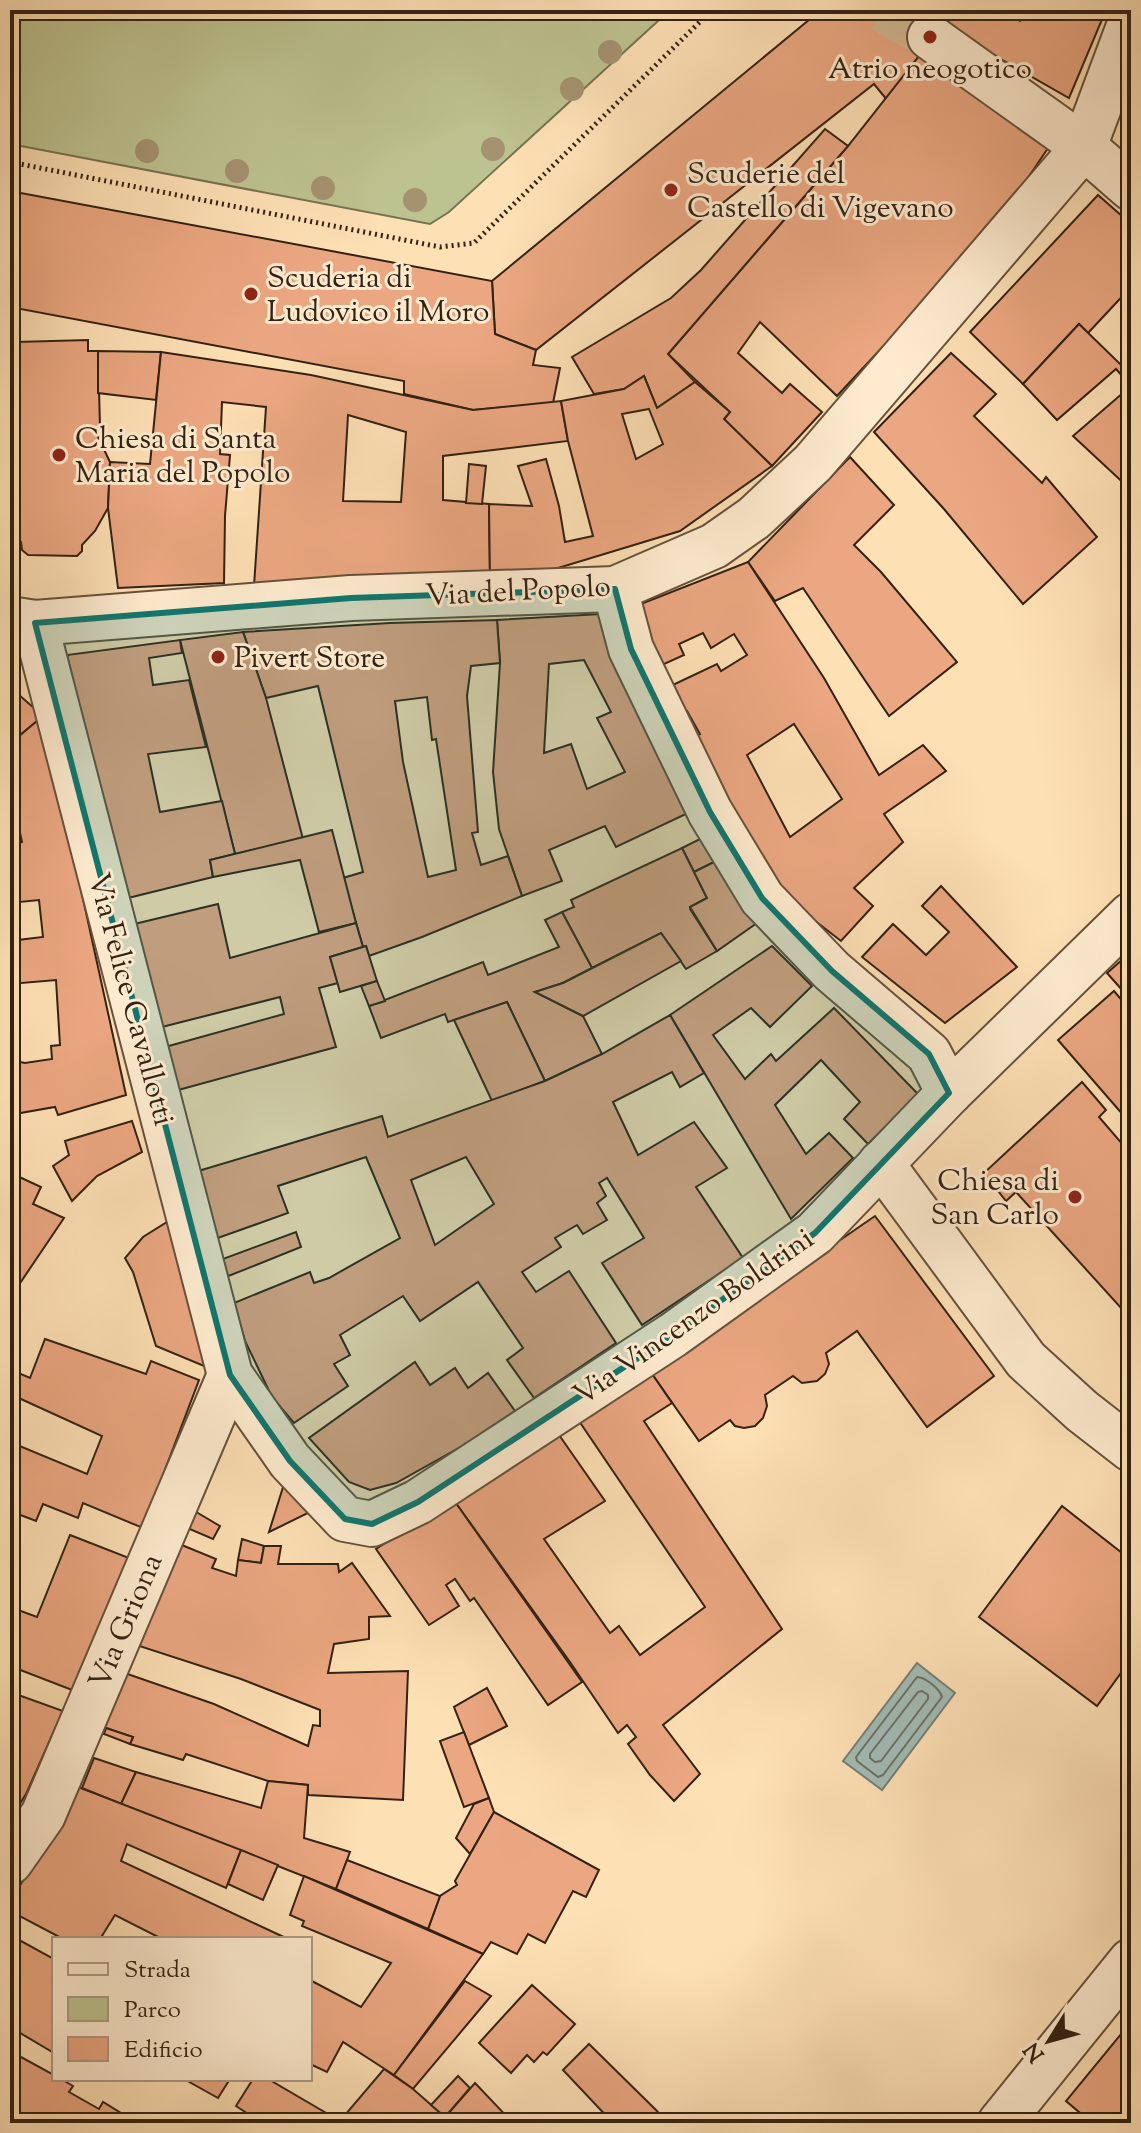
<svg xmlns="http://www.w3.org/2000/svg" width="1141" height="2133" font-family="'Sorts Mill Goudy',serif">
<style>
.green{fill:#bdc390;stroke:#787252;stroke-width:2}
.water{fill:#a1bbb4;stroke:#757d74;stroke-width:2}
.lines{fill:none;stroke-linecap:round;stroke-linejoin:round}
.shore{stroke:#6a6e64;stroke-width:2}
.building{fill:#eba781;stroke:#332113;stroke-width:2;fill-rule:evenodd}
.street-tunnel{stroke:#d5ba95;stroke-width:44;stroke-dasharray:44 22;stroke-linecap:butt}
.street-casing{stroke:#66513c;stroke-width:48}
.path{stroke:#332113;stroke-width:5;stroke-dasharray:2 4;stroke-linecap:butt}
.street{stroke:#feebcf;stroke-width:44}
.tree{fill:#a59270}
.marked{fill:#0f766e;fill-opacity:0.2;stroke:#0f766e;stroke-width:6;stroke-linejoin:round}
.poi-dot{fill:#8f2418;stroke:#feebcf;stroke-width:3}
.labels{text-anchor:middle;stroke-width:6;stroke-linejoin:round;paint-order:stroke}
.poi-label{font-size:30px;fill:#332113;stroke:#feebcf;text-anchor:start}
.street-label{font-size:30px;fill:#332113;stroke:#feebcf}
</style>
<rect width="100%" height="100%" fill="#fee0b5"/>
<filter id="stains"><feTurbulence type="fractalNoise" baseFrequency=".0025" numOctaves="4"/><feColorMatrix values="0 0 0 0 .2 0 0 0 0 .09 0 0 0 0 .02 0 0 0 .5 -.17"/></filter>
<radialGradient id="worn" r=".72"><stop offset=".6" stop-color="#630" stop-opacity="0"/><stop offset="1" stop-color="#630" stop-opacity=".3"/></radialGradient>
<polygon class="green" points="10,10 670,10 449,212 430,224 10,144"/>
<polygon class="water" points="917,1663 955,1693 882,1790 843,1761"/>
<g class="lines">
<g class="shore">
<path d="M917,1677C925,1677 940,1689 942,1697L883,1775L878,1777L857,1761L856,1757Z"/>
<polygon points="922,1691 928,1695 928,1699 881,1761 875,1762 870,1758 870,1754 918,1692"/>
</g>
</g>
<g class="building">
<polygon points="821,10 941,10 923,51 887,100 874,84 536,350 495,334 492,281"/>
<polygon points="941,10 998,10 1020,21 1025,10 1106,10 1069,98 937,23"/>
<polygon points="923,51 1048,148 997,224 837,396 760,322 738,353 782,393 790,384 822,412 772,466 724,419 730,412 668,354 848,146"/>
<polygon points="825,129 848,146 668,354 695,382 657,408 644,376 624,389 594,394 572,357 671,298 701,270"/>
<polygon points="10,191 492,281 495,334 536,350 533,365 560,368 553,403 473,410 404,394 404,381 10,307"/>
<polygon points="1098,195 1131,224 1131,287 1088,333 1079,324 1023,384 970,332"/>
<polygon points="1079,324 1120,364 1131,355 1131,490 1073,436 1131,386 1116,369 1057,420 1023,384"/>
<polygon points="88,340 88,351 98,351 100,427 103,431 98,437 110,462 108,508 95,531 82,545 82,551 77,556 28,555 22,550 21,542 10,530 10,352 15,353 16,342"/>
<polygon points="98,351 161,352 156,400 98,393"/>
<path d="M161,352L311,375L473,410L561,401L568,441L443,456V500L489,504L490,579L254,586L266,407L222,402L220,454L230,455L225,516L224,583L118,588L108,508L110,462L150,464ZM348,415L406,432L401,502L343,501Z"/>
<polygon points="951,353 996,394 974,416 1042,483 1046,477 1097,537 1023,604 944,509 874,432"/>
<path d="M644,376L657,408L695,382L730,412L724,419L772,466L680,531L545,572L490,579L489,504L532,506L518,466L546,459L559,506L565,542L593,536L568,441L561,401L624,389ZM649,409L663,444L636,459L622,414Z"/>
<polygon points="850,457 894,505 854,545 881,572 957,662 889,716 803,588 775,601 748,562"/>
<polygon points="469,464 486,466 482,504 466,503"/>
<path d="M748,562L824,678L879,775L923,745L946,771L884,814L903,842L854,888L873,906L841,941L787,899L684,743L700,734L687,711L673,717L660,691L717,664L721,671L747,655L734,634L711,648L703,633L679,644L684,655L651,670L628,609ZM794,724L842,799L790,837L747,755Z"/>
<path d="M601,614L688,813L616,847L605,826L549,850L562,881L522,896L499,829L493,772L500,663L497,620ZM584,660L611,712L597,718L625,772L587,789L571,744L544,753L549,664Z"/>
<path d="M497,620L500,663L471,666L467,696L478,832L472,833L481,865L508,856L522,896L422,937L369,956L366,946L363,947L343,878L363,872L318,686L266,698L243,632L390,623ZM427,697L432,740L436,739L456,870L428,877L403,762L395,701Z"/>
<polygon points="243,632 266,698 303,839 235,854 180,640"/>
<polygon points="180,640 182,653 149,658 153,685 189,680 206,747 148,754 160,812 222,801 235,854 210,860 213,877 124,899 67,655"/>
<polygon points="10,687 43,716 12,742 16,761 10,763"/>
<polygon points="43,716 126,1095 58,1115 55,1107 15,1114 10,1125 10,1060 25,1063 52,1059 51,1046 60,1045 56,980 10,984 10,941 43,937 39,900 10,903 10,848 22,842 13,801 10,804 10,763 16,761 12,742"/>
<polygon points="332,830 356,923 319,932 300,860 213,877 210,860"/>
<polygon points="700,839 716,861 694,872 682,848"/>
<polygon points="682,848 707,898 690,907 690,909 717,951 686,969 661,933 592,968 562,912 574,907 571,900"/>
<polygon points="716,861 757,923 717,951 690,907 707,898 694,872"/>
<polygon points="941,886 1017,967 945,1023 862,957 893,924 926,955 949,932 922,906"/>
<polygon points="218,904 230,958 356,923 363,947 330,957 338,983 319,988 336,1047 171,1092 158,1049 284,1014 280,997 154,1029 130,925"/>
<polygon points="562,912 592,968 563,983 535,992 583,1016 602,1054 545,1081 507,1002 448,1022 445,1014 381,1038 369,1006 483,962 488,975 559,947 545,920"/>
<polygon points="661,933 681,961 583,1016 535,992 563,983"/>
<polygon points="366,946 377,981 340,992 330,957"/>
<polygon points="772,946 812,986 770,1027 751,1008 713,1035 745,1079 771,1054 776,1061 834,1008 918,1094 868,1144 844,1119 860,1102 821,1060 775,1105 806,1154 829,1133 853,1158 791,1219 670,1015"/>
<polygon points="1131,952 1131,1000 1107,973"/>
<polygon points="377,981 385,1001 369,1006 361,986"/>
<polygon points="1114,991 1131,1011 1131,1124 1058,1040"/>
<polygon points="507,1002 545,1081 492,1101 454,1020"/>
<path d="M670,1015L704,1073L680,1087L672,1072L613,1102L638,1155L694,1122L727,1168L696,1187L743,1258L642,1325L602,1263L644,1238L607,1178L599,1183L606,1196L597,1203L607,1220L583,1234L577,1225L555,1238L561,1247L522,1272L536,1292L569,1271L616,1343L534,1398L507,1360L523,1348L478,1282L420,1321L403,1296L340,1335L350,1355L334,1364L348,1386L294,1423L272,1397L245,1341L234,1303L310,1272L314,1283L329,1278L400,1238L366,1157L278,1186L288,1213L215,1239L195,1172L382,1116L388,1137L545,1081L602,1054ZM466,1157L494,1204L435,1245L411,1180Z"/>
<polygon points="1082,1082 1106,1110 1099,1117 1131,1154 1131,1319 1016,1192 1006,1201 984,1173"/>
<polygon points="132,1121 142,1152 97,1176 72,1201 53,1166 69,1155 65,1141"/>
<polygon points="15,1175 41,1187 33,1204 64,1218 10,1298 10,1188"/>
<polygon points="875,1216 994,1376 927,1427 857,1331 826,1353 829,1364 825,1374 817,1381 802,1383 793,1376 765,1395 767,1406 763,1418 755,1426 744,1428 735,1426 730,1420 699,1441 650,1371"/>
<polygon points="167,1222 200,1308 204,1366 156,1346 133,1272 125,1258 143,1237"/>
<polygon points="296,1232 301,1247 226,1277 220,1260"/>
<polygon points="45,1339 146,1374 151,1361 199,1380 143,1528 83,1503 78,1518 43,1504 36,1521 10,1511 10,1442 87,1474 102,1436 10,1394 10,1381 14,1371 30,1378"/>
<polygon points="415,1362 430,1385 455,1368 468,1388 488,1373 515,1411 464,1445 396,1483 370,1490 349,1482 309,1438"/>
<polygon points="650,1371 672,1403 644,1421 782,1629 663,1725 700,1774 674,1801 650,1775 628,1744 636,1737 627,1725 618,1733 570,1662 453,1499 557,1432 605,1501 544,1539 610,1633 619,1626 640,1655 705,1607 577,1418"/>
<polygon points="284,1484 308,1513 269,1532"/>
<polygon points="453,1499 582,1682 548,1705 474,1598 470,1601 455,1579 446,1585 459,1606 429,1625 376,1549"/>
<polygon points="186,1506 220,1526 213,1539 178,1524"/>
<polygon points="1062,1506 1131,1560 1131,1639 1122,1650 1131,1659 1097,1706 979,1617"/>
<polygon points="70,1535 129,1558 72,1690 10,1666 10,1607 37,1617"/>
<polygon points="242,1539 264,1546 261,1563 238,1560"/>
<polygon points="172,1541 216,1559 212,1568 236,1576 238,1560 261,1563 264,1546 281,1546 278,1564 338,1564 339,1572 352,1563 390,1616 369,1617 369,1639 334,1644 328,1673 408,1671 403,1800 308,1795 308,1785 268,1781 186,1754 183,1760 130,1744 133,1737 106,1728 104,1734 95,1731 119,1671 214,1704 308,1746 313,1725 320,1726 320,1710 241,1679 130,1643"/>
<polygon points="487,1688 507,1726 469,1745 454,1707"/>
<polygon points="10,1692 63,1711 26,1794 10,1819"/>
<polygon points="106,1728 133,1737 130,1744 104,1734"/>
<polygon points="464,1732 489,1798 464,1807 440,1741"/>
<polygon points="94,1758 136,1772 121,1804 82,1788"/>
<polygon points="136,1772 261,1808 268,1781 308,1785 304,1838 350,1852 336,1889 121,1804"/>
<polygon points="73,1785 241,1850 226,1888 127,1844 121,1861 288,1939 162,1939 115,1915 100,1939 63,1939 10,1911 10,1900 50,1841"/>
<polygon points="489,1798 494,1812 470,1854 456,1838 474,1804"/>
<polygon points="494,1812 599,1870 586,1897 573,1891 545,1943 528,1934 517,1954 491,1942 483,1954 428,1929 440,1896 457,1885 455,1881"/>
<polygon points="241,1850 278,1865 263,1900 228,1884"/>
<polygon points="347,1860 440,1896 428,1929 336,1889"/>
<polygon points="304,1876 483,1954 394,2075 343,2042 327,2072 310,2064 310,1980 361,2007 391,1963 302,1926 304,1921 290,1915"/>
<polygon points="10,1935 54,1959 54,2053 10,2027"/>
<polygon points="465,1981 491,1996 413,2089 394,2075"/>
<polygon points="532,1985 575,2024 547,2055 543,2052 534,2062 527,2055 511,2073 479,2043"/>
<polygon points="1131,2022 1131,2123 1092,2123 1066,2101"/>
<polygon points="589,2044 656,2110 668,2123 619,2123 617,2121 613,2123 563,2070"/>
<polygon points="10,2051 54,2075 54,2079 61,2079 73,2086 69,2092 99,2109 103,2102 137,2123 10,2123"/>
<polygon points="384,2069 413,2089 445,2117 475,2083 513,2123 262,2123 236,2106 253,2079 268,2079 340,2121"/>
<polygon points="458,2076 470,2088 445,2117 431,2105"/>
<polygon points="184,2079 230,2079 218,2098"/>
</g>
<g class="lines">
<polyline class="street-tunnel" points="882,10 930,37"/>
<defs>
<g id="street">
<polyline points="930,37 1084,147 1131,188"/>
<polyline points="615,589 631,649 710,812 762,898 832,971 929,1054 949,1093"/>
<polyline points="10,619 35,623 351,598 615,589 714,546 754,518 813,463 1084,147 1131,21"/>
<polyline points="35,623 230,1375 290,1461 345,1519 372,1524 418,1502 673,1335 815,1233 949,1093 1131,915"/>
<polyline points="881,1163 1026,1360 1082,1411 1131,1449"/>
<polyline points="10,1862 43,1815 230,1375"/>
<polyline points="1000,2123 1131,1961"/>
</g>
</defs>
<use href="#street" class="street-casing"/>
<polyline class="path" points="10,162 440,247 474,243 712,10"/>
<use href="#street" class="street"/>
</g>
<g class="tree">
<circle cx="610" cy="52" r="12"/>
<circle cx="572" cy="89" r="12"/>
<circle cx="493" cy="149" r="12"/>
<circle cx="147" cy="151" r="12"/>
<circle cx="237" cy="171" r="12"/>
<circle cx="323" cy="188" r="12"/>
<circle cx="415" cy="200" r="12"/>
</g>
<path class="marked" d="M615,589L631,649L710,812L762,898L832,971L929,1054L949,1093L815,1233L673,1335L418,1502L372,1524L345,1519L290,1461L230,1375L35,623L351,598Z"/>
<g class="poi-dot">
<circle cx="930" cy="37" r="8"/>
<circle cx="671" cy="190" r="8"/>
<circle cx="251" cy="294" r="8"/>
<circle cx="59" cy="455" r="8"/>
<circle cx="218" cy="657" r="8"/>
<circle cx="1075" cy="1197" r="8"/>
</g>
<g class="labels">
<g class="poi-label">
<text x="930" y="78" text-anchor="middle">Atrio neogotico</text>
<text x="687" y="183">Scuderie del<tspan x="687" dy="34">Castello di Vigevano</tspan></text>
<text x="267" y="287">Scuderia di<tspan x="267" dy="34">Ludovico il Moro</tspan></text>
<text x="75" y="448">Chiesa di Santa<tspan x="75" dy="34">Maria del Popolo</tspan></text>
<text x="234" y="667">Pivert Store</text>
<text x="1059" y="1190" text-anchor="end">Chiesa di<tspan x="1059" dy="34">San Carlo</tspan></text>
</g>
<g class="street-label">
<text transform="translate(518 590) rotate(-3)" y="10">Via del Popolo</text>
<text transform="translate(132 999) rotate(75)" y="10">Via Felice Cavallotti</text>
<text transform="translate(693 1316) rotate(-35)" y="10">Via Vincenzo Boldrini</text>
<text transform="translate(125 1621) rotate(-67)" y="10">Via Griona</text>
</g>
</g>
<rect width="1141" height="2133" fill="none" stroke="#fee0b5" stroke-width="40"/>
<rect x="12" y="12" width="1117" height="2109" fill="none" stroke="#332113" stroke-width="4"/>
<rect x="20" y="20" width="1101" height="2093" fill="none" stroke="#332113" stroke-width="2"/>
<rect x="52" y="1937" width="260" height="144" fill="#feebcf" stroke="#ad9a84" stroke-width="2"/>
<rect x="68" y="1963" width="40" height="12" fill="#feebcf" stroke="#ad9a84" stroke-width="2"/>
<text x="124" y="1977" font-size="24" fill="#332113">Strada</text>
<rect x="68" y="1997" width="40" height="24" fill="#bdc390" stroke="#ad9a84" stroke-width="2"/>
<text x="124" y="2017" font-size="24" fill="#332113">Parco</text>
<rect x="68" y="2037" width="40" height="24" fill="#eba781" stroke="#ad9a84" stroke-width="2"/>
<text x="124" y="2057" font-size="24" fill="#332113">Edificio</text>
<g transform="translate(1049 2041) rotate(233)" stroke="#feebcf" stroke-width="6" paint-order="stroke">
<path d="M0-6L14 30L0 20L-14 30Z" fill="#332113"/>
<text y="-12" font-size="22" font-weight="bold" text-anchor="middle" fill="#332113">N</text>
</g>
<rect width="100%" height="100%" filter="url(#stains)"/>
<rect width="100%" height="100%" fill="url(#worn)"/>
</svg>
